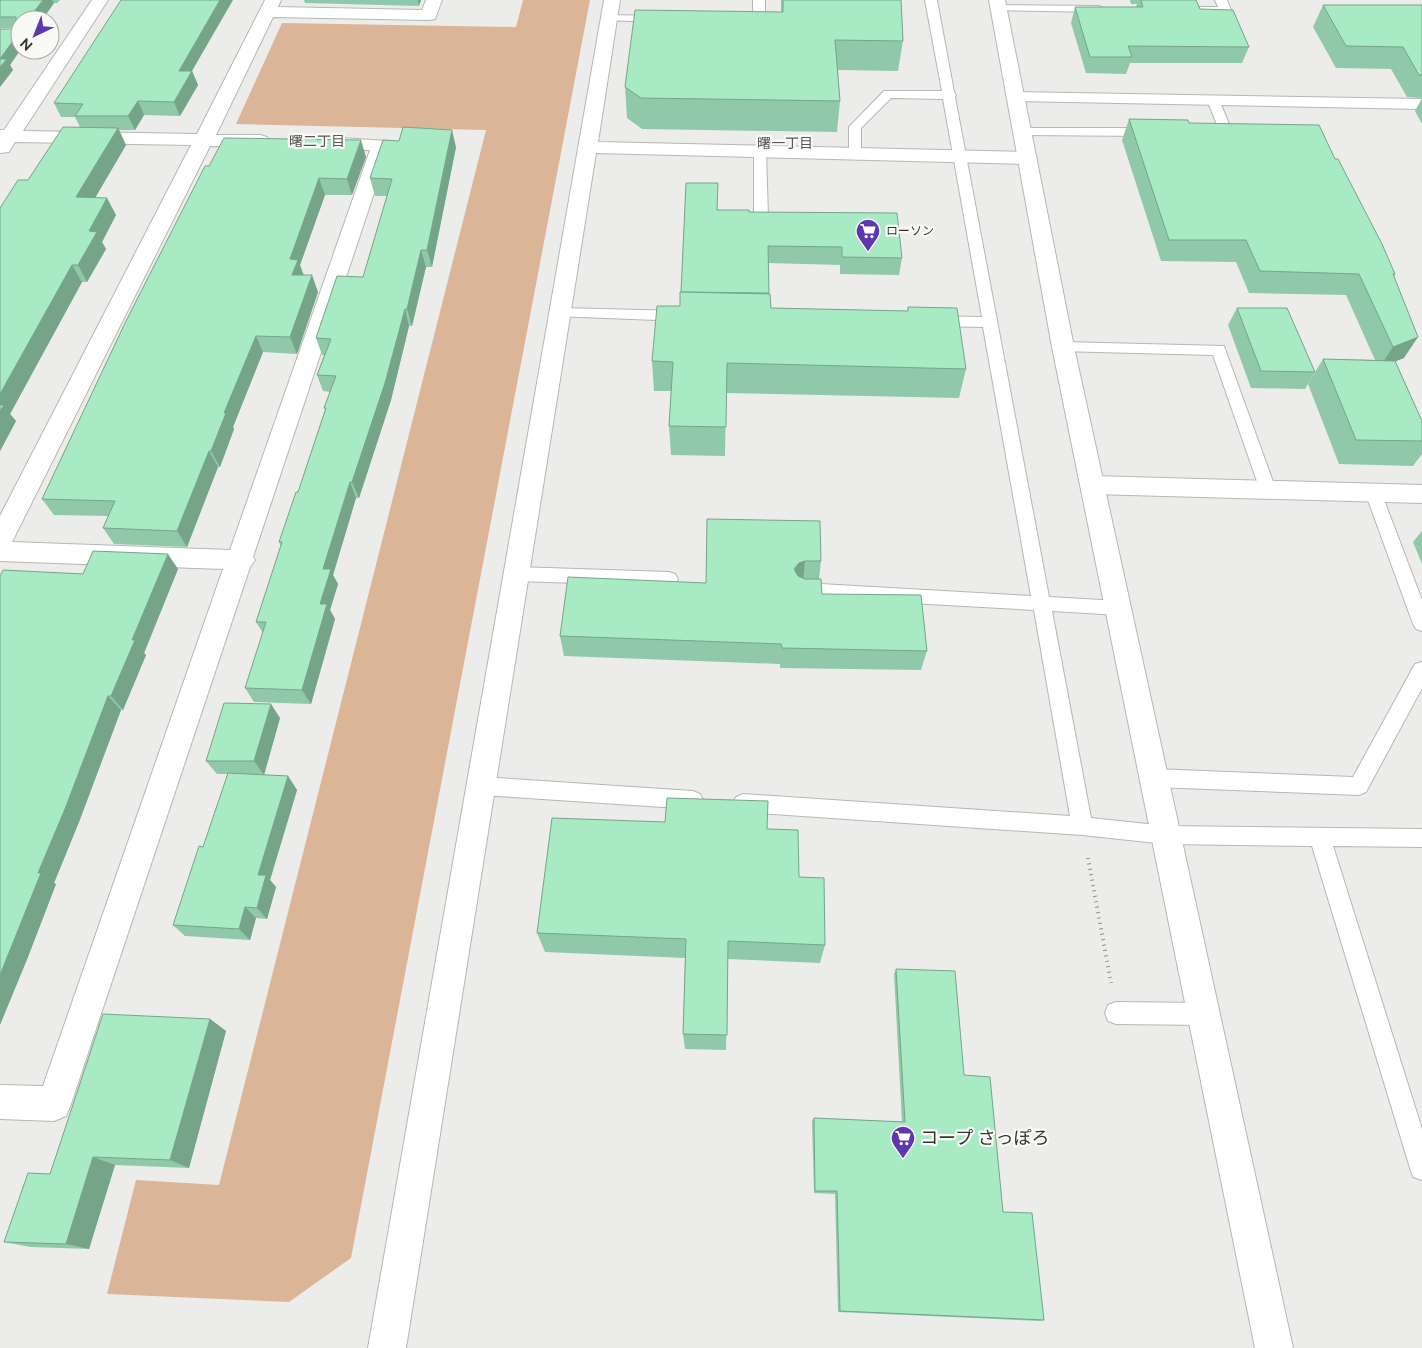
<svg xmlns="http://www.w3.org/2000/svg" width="1422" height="1348" font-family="Raleway,'Noto Sans JP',sans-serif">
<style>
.green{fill:#dbb597}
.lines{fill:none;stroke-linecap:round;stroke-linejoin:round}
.lane-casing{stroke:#b6b7b4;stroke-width:2}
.street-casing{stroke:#b6b7b4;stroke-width:2}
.secondary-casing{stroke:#b6b7b4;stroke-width:2}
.path{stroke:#8e8f8d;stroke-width:4;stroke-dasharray:1 4.5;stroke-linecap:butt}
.lane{fill:#fff;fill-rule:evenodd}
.street{fill:#fff;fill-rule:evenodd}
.secondary{fill:#fff;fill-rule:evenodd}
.wall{fill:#90c9a9}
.shaded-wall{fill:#75a489}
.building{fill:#a7eac4;stroke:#75a489}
.labels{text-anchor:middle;stroke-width:4.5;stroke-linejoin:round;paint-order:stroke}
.far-poi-label{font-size:12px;fill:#343433;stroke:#f9faf7;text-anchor:start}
.far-neighbourhood-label{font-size:14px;fill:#575856;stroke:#f9faf7}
.near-poi-label{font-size:18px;fill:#343433;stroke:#f9faf7;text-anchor:start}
</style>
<rect width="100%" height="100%" fill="#ecedea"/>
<polygon class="green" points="523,0 590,0 351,1258 289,1302 107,1294 136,1180 219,1185 486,130 236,124 282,23 516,27"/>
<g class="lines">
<defs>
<g id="lane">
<polygon points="753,0 765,0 765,20 759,23 740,22 738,20 740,18 753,17"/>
<polygon points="925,0 937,0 954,92 956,95 955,97 1049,597 1119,601 1125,603 1128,608 1125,613 1119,615 1052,611 1091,818 1166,826 1422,829 1422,847 1333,846 1422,1129 1422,1180 1413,1177 1410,1168 1312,846 1166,844 1082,835 743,812 736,809 733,803 736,797 743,794 1070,816 1034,610 803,597 797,595 794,590 797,585 803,583 1031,596 983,327 935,326 930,324 928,321 930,318 935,316 982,317 943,99 891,98 861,128 861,153 860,156 855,157 849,153 849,127 884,91 942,91"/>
<polygon points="1215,0 1227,0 1231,10 1229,12 1199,13 1193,10 1199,7 1218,7"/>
<polygon points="999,5 1099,6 1105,9 1099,12 995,10 993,8 995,6"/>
<polygon points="608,15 659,16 665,19 659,22 604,20 602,18 604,16"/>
<polygon points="1213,96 1219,100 1232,131 1230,134 1210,135 1204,131 1206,128 1218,127 1207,100"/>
<polygon points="1023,128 1150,128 1156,132 1150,136 1019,135 1017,132"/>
<polygon points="760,147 766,151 768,217 761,221 754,217 754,151"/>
<polygon points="560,308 682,311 687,313 689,316 687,319 682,321 555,316 553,313 555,310"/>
<polygon points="1063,342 1224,346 1276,490 1274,494 1268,496 1262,494 1260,490 1213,355 1058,351 1055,347 1058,343"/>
<polygon points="1373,486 1379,488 1381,492 1422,600 1422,631 1416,629 1413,624 1365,492 1367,488"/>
<polygon points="517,567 669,572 675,574 678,579 675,584 669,586 517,581 511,579 508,574 511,569"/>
<polygon points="1422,662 1422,688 1366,792 1359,795 1154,787 1147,784 1144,778 1147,772 1154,769 1353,777 1415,664"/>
<polygon points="482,777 693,791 700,794 703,800 700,806 693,809 482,795 475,792 472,786 475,780"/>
<polygon points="1116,1002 1204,1003 1212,1006 1215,1014 1212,1022 1204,1025 1116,1024 1108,1021 1105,1013 1108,1005"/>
</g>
<g id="street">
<polygon points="92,0 108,0 23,131 197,134 265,0 281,0 278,7 422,10 426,0 442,0 435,19 429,20 273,17 216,135 260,135 267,137 269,141 267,145 260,147 210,146 12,542 230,550 370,150 325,149 318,147 316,143 318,139 325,137 388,141 390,145 253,557 255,560 250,567 71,1104 66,1116 54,1121 0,1119 0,1085 43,1086 223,569 0,561 0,516 191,145 15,142 9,152 0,153 0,130 4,130"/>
<polygon points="604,0 620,0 598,142 1027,152 1034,154 1037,158 1034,162 1027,164 596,153 406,1348 368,1348"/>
<polygon points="1016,92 1422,99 1422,109 1010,101 1007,97 1010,93"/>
<polygon points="1093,476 1422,485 1422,503 1093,494 1084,491 1081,485 1084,479"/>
</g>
<polygon id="secondary" points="989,0 1005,0 1074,347 1293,1348 1255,1348 1052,347"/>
</defs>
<use href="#lane" class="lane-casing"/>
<use href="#street" class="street-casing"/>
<use href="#secondary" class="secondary-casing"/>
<polyline class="path" points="1088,858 1111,983"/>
<use href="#lane" class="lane"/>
<use href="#street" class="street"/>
<use href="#secondary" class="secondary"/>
</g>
<g class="wall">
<polygon points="0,0 60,0 57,3 54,3 10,65 13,70 0,87 0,29 16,29 16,28 0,28"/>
<polygon points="304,0 421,0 419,6 305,3"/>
<polygon points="781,0 901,0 903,41 898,71 838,70 840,101 837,132 642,129 627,118 625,87 781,12"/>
<polygon points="1130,0 1196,0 1200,9 1249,47 1242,63 1130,63 1126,74 1086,73 1071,23 1075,7 1136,7 1137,4 1131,4"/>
<polygon points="1323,5 1422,5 1422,124 1415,111 1422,98 1407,97 1391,69 1336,68 1313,27"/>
<polygon points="192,71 198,85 180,116 144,115 135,130 119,130 126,145 95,198 116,215 102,242 106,249 87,282 82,282 10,414 16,421 0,451 0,208 80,127 75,117 61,117 54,103"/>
<polygon points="1129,119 1189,123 1335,159 1395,274 1394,277 1404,358 1395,361 1422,421 1422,454 1413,466 1339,464 1308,384 1323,359 1375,360 1346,295 1249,293 1236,262 1161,261 1122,140"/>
<polygon points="456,147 432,267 426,267 412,326 409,326 391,400 359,498 356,498 333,575 338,584 330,610 335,619 311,704 254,702 245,688 263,633 256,622 281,546 279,542 298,492 325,410 324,408 330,392 323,391 317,375 324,355 322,355 316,338 363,277 387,196 375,196 370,178"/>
<polygon points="366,157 352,195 325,195 300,265 304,275 318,292 297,354 263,352 233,427 234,429 220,467 218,467 187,547 114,544 103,528 108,516 54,515 42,499 209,166"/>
<polygon points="686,183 717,210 749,212 902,258 899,275 840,274 840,265 768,263 769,294 771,308 907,311 908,307 966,369 959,398 726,393 725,456 671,455 669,426 671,391 654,391 652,361 680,306 681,292"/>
<polygon points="1237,308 1315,372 1305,389 1251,388 1228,325"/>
<polygon points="707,519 821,561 819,579 822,594 927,651 921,670 780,668 780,664 564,656 560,636 706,583"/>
<polygon points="1422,531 1422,564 1413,542"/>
<polygon points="178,569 144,653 146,655 123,710 121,710 79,822 54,883 56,884 26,962 83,574"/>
<polygon points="280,718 264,775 244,774 288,776 297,790 270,880 276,887 267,919 256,918 250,940 185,936 173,925 203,847 228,774 217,774 206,761"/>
<polygon points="665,822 767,829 799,877 825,945 820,963 728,959 726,1050 685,1049 683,1034 685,958 545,952 537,933"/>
<polygon points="896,969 964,1075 1003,1212 1044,1320 1040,1321 838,1312 835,1194 814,1193 812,1121 814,1118 902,1122 894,974"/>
<polygon points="210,1019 226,1031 189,1168 115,1165 89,1249 30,1247 4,1242 50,1174"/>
</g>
<g class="shaded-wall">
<polygon points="43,0 52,0 54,3 42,20 28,20"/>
<polygon points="220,0 233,0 192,71 198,85 180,116 174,102 179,71"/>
<polygon points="418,0 421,0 419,6"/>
<polygon points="20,31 20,50 10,65 13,70 0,87 0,59"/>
<polygon points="138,101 144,115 135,130 128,116"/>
<polygon points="118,128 126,145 85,215 76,197"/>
<polygon points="452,130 456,147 432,267 427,250"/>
<polygon points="361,140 366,157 352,195 347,179"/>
<polygon points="319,178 325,195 300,265 304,277 292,275 290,259"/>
<polygon points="107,198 116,215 102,242 106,249 87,282 78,265 89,231"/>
<polygon points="421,250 426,267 412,326 407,309"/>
<polygon points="72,265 82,282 10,414 16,421 0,451 0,394"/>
<polygon points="312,275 318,292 297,354 290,337"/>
<polygon points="405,309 409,326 391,400 359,498 352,482"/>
<polygon points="256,336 263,352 233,427 234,429 220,467 211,451 224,413"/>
<polygon points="1418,337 1404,358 1379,368 1393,347"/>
<polygon points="209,451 218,467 187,547 177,531"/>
<polygon points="350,482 356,498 333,575 338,584 330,610 335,619 311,704 302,690 320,604 323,569"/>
<polygon points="168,554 178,569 144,653 146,655 123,710 111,696 132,640"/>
<polygon points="805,561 803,581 796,583 794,569 799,563"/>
<polygon points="108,696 121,710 79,822 54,883 56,884 26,962 0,1025 0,975 38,873"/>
<polygon points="271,704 280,718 264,775 254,761"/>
<polygon points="288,776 297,790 270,880 276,887 267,919 257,908 258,875"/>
<polygon points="245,907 256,918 250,940 239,929"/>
<polygon points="210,1019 226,1031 189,1168 170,1160"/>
<polygon points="93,1157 115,1165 89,1249 66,1244"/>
</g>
<g class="building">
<polygon points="0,0 43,0 28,20 20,20 20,31 0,59 7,59 0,67 0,29 16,29 16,17 0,17"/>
<polygon points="121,0 220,0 179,71 192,71 174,102 138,101 128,116 75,116 83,104 54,103"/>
<polygon points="783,0 901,0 903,41 835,40 840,101 641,98 625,87 635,10 783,12"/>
<polygon points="1141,0 1196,0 1200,9 1233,10 1249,47 1128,46 1132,57 1090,57 1075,7 1143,7"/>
<polygon points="1323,5 1422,5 1422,75 1419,75 1403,47 1346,46"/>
<polygon points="1129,119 1188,120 1189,123 1319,125 1335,159 1338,159 1382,244 1395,274 1393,274 1418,337 1393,347 1359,274 1260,271 1246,240 1169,240"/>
<polygon points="63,127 118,128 76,197 107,198 89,231 97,232 78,265 72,265 0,394 0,208 18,180 28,180"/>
<polygon points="403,127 452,130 427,250 421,250 407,309 405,309 385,383 352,482 350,482 323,569 331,569 320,604 327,604 302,690 245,688 266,622 256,622 282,542 279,542 296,492 298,492 326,408 324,408 336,376 317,375 331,339 316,338 337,276 363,277 392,179 370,178 383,140 399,141"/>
<polygon points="224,138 361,140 347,179 319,178 290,259 298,260 292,275 312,275 290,337 256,336 224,413 226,413 211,451 209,451 177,531 103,528 115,501 42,499 126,321 205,166 209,166"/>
<polygon points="686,183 718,183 717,210 749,210 749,212 897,213 902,258 842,257 842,247 768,246 769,293 681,292"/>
<polygon points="680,292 770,294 771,308 908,311 908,307 957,308 966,369 727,363 726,427 669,426 673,362 652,361 657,306 680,306"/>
<polygon points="1237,308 1287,308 1315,372 1261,371"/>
<polygon points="1323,359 1395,361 1422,421 1422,441 1356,440"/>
<polygon points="0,405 4,405 0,411"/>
<polygon points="707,519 820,521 821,561 805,561 799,563 794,569 798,576 805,579 821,579 822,594 921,595 927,651 782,648 781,644 560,636 568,577 706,583"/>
<polygon points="93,551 168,554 132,640 135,640 111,696 108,696 65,809 38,873 41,873 0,975 0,576 3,570 83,574"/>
<polygon points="224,703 271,704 254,761 206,761"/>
<polygon points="228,773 288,776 258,875 266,875 257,908 245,907 239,929 173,925 199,846 203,847"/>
<polygon points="667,798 768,801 767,829 798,830 799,877 824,878 825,945 728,941 727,1035 683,1034 686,939 537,933 552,818 665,822"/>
<polygon points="896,969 955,971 964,1075 990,1077 1003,1212 1032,1213 1044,1320 840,1311 837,1191 815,1191 814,1118 905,1122"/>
<polygon points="103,1014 210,1019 170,1160 93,1157 66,1244 4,1242 28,1173 50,1174"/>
</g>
<defs>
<symbol id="supermarket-pin" viewBox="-11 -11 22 30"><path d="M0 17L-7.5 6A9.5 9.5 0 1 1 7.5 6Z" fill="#5e37af" stroke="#f9faf7"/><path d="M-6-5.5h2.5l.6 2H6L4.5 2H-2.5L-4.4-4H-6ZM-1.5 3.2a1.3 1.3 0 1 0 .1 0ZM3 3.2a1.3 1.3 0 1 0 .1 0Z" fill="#fff"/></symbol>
</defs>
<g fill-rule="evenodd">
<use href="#supermarket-pin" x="854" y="217" width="28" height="38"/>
<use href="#supermarket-pin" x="889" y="1124" width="28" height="38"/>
</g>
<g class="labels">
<g class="far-poi-label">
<text x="886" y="235">ローソン</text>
</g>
<g class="far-neighbourhood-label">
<text x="317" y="146">曙二丁目</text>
<text x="785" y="148">曙一丁目</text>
</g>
<g class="near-poi-label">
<text x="920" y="1144">コープ さっぽろ</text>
</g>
</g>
<g transform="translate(35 35) rotate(223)"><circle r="24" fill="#f9faf7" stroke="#aaaba9"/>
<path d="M0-4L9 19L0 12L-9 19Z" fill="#5e37af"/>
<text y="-8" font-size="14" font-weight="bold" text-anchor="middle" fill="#343433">N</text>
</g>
</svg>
